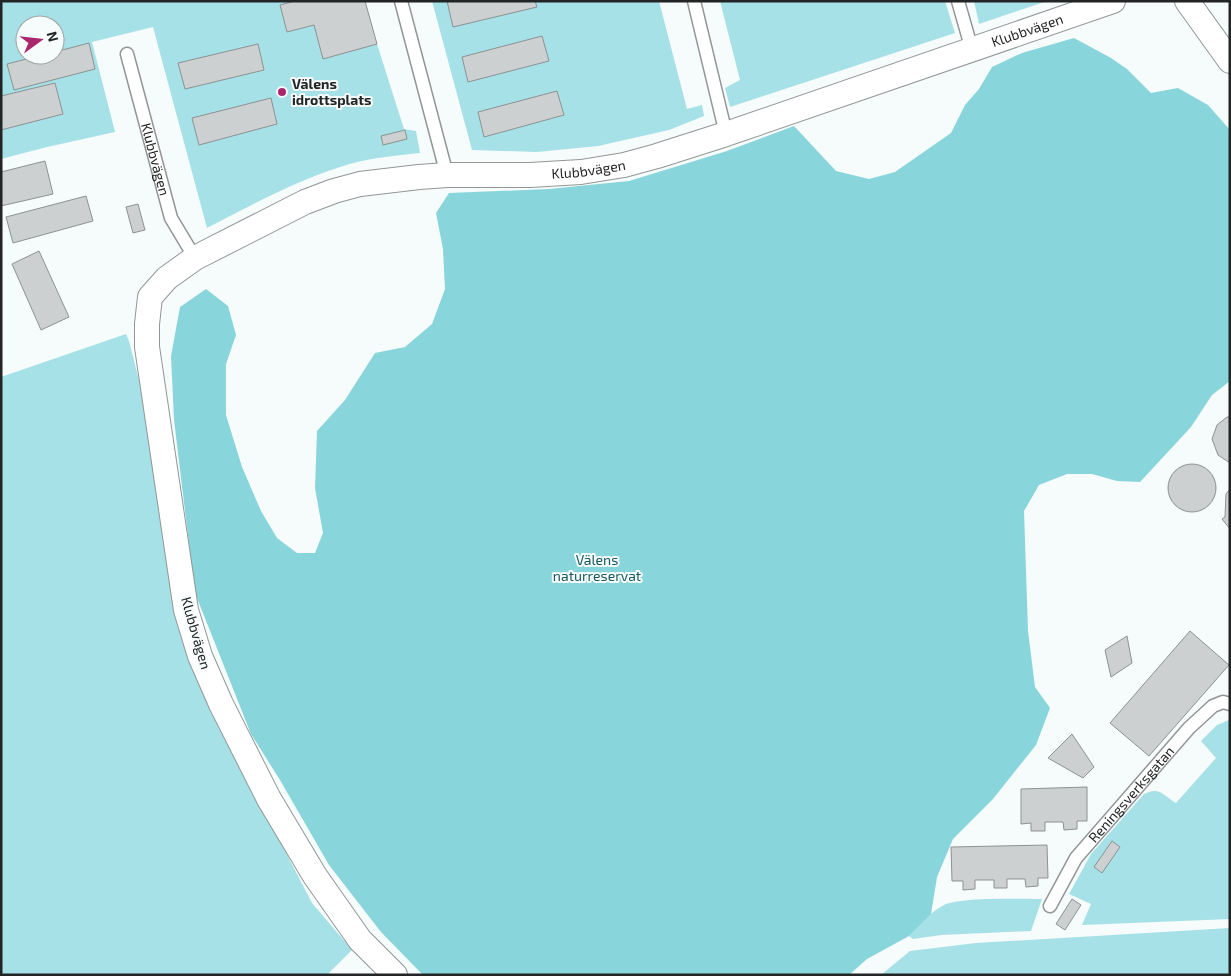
<svg xmlns="http://www.w3.org/2000/svg" width="1231" height="976" font-family="'Exo 2',sans-serif">
<style>
.green{fill:#a5e1e6;fill-rule:evenodd}
.forest{fill:#88d5db}
.building{fill:#ccd0d1;stroke:#8d9192}
.lines{fill:none;stroke-linecap:round;stroke-linejoin:round}
.service-casing{stroke:#929696;stroke-width:15}
.minor-casing{stroke:#929696;stroke-width:26}
.service{stroke:#fff;stroke-width:12}
.minor{stroke:#fff;stroke-width:24}
.poi-dot{fill:#ac266e;stroke:#f6fbfb;stroke-width:2}
.labels{text-anchor:middle;stroke-width:4;stroke-linejoin:round;paint-order:stroke}
.street-label{font-size:14px;fill:#232425;stroke:#f6fbfb}
.poi-label{font-size:14px;font-weight:bold;fill:#232425;stroke:#f6fbfb;text-anchor:start}
.park-label{font-size:14px;fill:#15575c;stroke:#f6fbfb}
</style>
<rect width="100%" height="100%" fill="#f6fbfb"/>
<g class="green">
<path d="M1,1H365L377,44L404,129L416,131L420,153C393,156 365,158 340,167C293,182 250,206 207,228L153,27L92,42L115,132L47,147L1,159ZM25,25H55V55H25Z"/>
<polygon points="432,1 659,1 687,109 702,105 704,116 669,130 598,146 537,152 472,150"/>
<polygon points="720,1 945,1 955,33 730,107 725,88 740,80"/>
<polygon points="974,1 1047,1 979,24"/>
<polygon points="126,334 129,341 139,380 174,604 211,708 312,903 352,950 327,975 1,975 1,377"/>
<path d="M1229,720L1230,919L1082,925L1091,904L1069,894L1091,854L1144,794C1159,786 1163,795 1176,803L1216,758L1201,741L1217,725Z"/>
<path d="M1042,899L1031,931L941,935L913,939L909,936C920,925 930,912 944,905C960,897 1021,899 1042,899Z"/>
<polygon points="1230,928 1230,975 881,975 910,951 976,943"/>
</g>
<polygon class="forest" points="1074,38 1111,58 1127,69 1151,93 1178,88 1208,105 1230,130 1230,381 1212,395 1191,427 1140,482 1117,481 1092,474 1067,474 1039,485 1024,511 1028,631 1035,687 1050,708 1036,745 993,799 953,839 937,877 931,914 909,936 867,959 849,975 423,975 381,932 329,865 280,780 251,734 195,593 174,420 171,356 180,307 206,289 228,306 236,335 226,364 226,415 242,467 261,511 277,538 297,553 315,553 323,533 315,488 317,431 345,400 375,353 405,347 432,324 445,289 443,249 436,213 449,193 549,189 629,181 727,151 794,126 836,171 869,179 895,172 951,133 965,105 979,89 992,67 1022,53"/>
<g class="building">
<polygon points="295,1 365,1 377,44 323,59 314,25 287,32 280,5"/>
<polygon points="447,1 535,1 537,7 453,27"/>
<polygon points="542,36 549,61 468,82 462,57"/>
<polygon points="89,43 95,69 14,90 7,64 42,55 55,55 55,52"/>
<polygon points="258,44 264,70 185,89 178,63"/>
<polygon points="55,83 63,114 1,130 1,96"/>
<polygon points="557,91 564,115 484,137 478,112"/>
<polygon points="271,98 277,124 199,145 192,118"/>
<polygon points="405,130 407,139 383,145 381,136"/>
<polygon points="45,161 53,194 1,206 1,172"/>
<polygon points="86,196 93,221 13,243 6,217"/>
<polygon points="138,204 145,230 133,233 126,207"/>
<polygon points="39,251 69,317 41,330 12,264"/>
<polygon points="1227,417 1230,417 1230,463 1218,455 1212,439 1217,425"/>
<circle cx="1192" cy="488" r="24"/>
<polygon points="1230,489 1230,529 1222,519 1225,517 1226,494"/>
<polygon points="1190,631 1229,665 1149,756 1110,723"/>
<polygon points="1127,636 1132,663 1111,677 1105,650"/>
<polygon points="1072,734 1094,767 1083,778 1048,758"/>
<polygon points="1087,787 1087,821 1077,821 1077,829 1064,830 1063,822 1045,822 1045,831 1031,831 1031,823 1021,824 1021,789"/>
<polygon points="1112,841 1120,847 1102,873 1094,867"/>
<polygon points="1047,845 1048,878 1038,878 1038,886 1026,887 1025,879 1007,879 1007,888 994,888 994,880 975,880 975,889 963,890 963,881 952,881 951,847"/>
<polygon points="1072,899 1081,905 1065,930 1056,924"/>
</g>
<g class="lines">
<defs>
<g id="service">
<polyline points="401,1 447,175"/>
<polyline points="694,1 726,134"/>
<polyline points="958,1 972,50"/>
<path id="s1" d="M127,54L171,218L195,258"/>
<path id="s2" d="M1050,906L1076,858L1189,728L1213,706L1223,702L1230,704"/>
</g>
<g id="minor">
<polyline points="1187,1 1230,61"/>
<path id="s3" d="M395,975L360,940L315,876L269,799L221,704L200,656L186,610L147,347V324L150,297L167,278L195,258L305,202L334,191L360,184L419,177L447,175H530L581,172L624,165L657,156L726,134L1113,1"/>
</g>
</defs>
<use href="#service" class="service-casing"/>
<use href="#minor" class="minor-casing"/>
<use href="#service" class="service"/>
<use href="#minor" class="minor"/>
</g>
<circle class="poi-dot" cx="282" cy="92" r="5"/>
<g class="labels">
<g class="street-label">
<text dy="5" stroke="none"><textPath href="#s3" startOffset="1672">Klubbvägen</textPath></text>
<text dy="5" stroke="none"><textPath href="#s1" startOffset="109">Klubbvägen</textPath></text>
<text dy="5" stroke="none"><textPath href="#s3" startOffset="1211">Klubbvägen</textPath></text>
<text transform="translate(196 633) rotate(74)" y="5">Klubbvägen</text>
<text dy="5" stroke="none"><textPath href="#s2" startOffset="139">Reningsverksgatan</textPath></text>
</g>
<g class="poi-label">
<text x="292" y="89">Välens<tspan x="292" dy="16">idrottsplats</tspan></text>
</g>
<g class="park-label">
<text x="597" y="565">Välens<tspan x="597" dy="16">naturreservat</tspan></text>
</g>
</g>
<rect width="1231" height="976" fill="none" stroke="#232425" stroke-width="5"/>
<g transform="translate(40 40) rotate(75)"><circle r="24" fill="#f6fbfb" stroke="#a2a5a5"/>
<path d="M0-4L9 19L0 12L-9 19Z" fill="#ac266e"/>
<text y="-8" font-size="14" font-weight="bold" text-anchor="middle" fill="#232425">N</text>
</g>
</svg>
